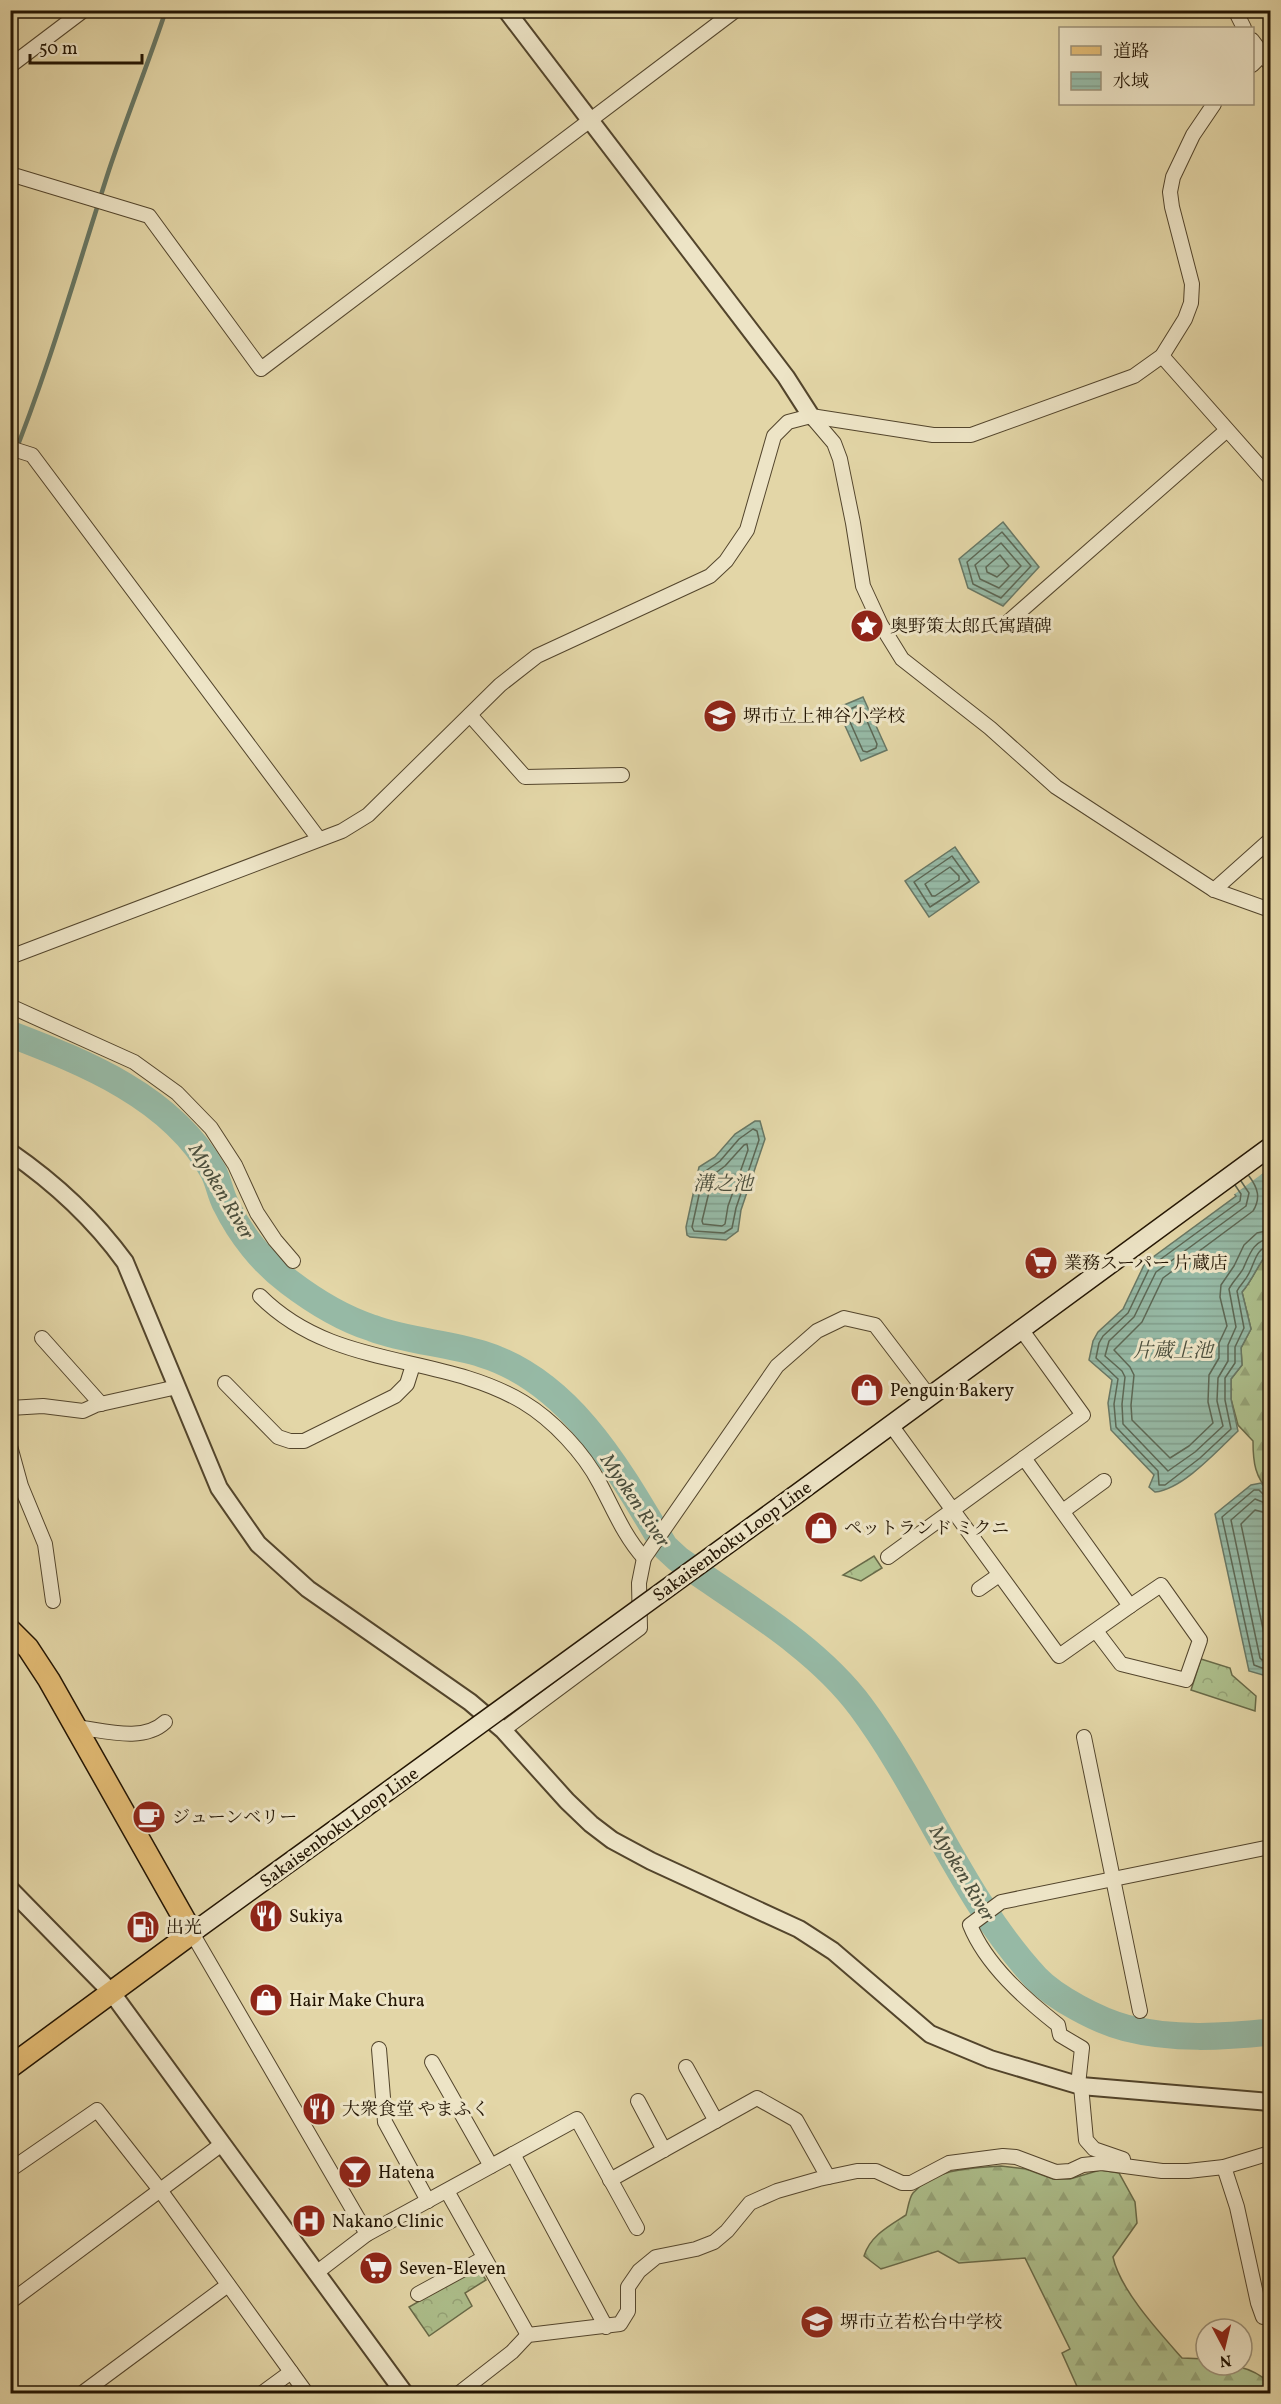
<svg xmlns="http://www.w3.org/2000/svg" width="1281" height="2404" font-family="Vollkorn,'Noto Serif JP',serif">
<style>
.forest{fill:url(#forest-firs);stroke:#686a48;stroke-width:1.5}
.park{fill:url(#park-crowns);stroke:#686a48;stroke-width:1.5}
.water{fill:url(#water-rules);stroke:#687764;stroke-width:1.5}
.pier{fill:#e3d6a7}
.lines{fill:none;stroke-linecap:round;stroke-linejoin:round}
.shore{stroke:#5c6754;stroke-width:1.5}
.stream{stroke:#687764;stroke-width:4.5}
.river{stroke:#96b9a5;stroke-width:27}
.minor-casing{stroke:#53452c;stroke-width:16}
.tertiary-casing{stroke:#53452c;stroke-width:20}
.secondary-casing{stroke:#231503;stroke-width:21}
.primary-casing{stroke:#231503;stroke-width:24}
.minor{stroke:#ede4c6;stroke-width:14}
.tertiary{stroke:#ede4c6;stroke-width:16}
.secondary{stroke:#ede4c6;stroke-width:18}
.primary{stroke:#e2bb74;stroke-width:21}
.secondary-bridge-casing{stroke:#231503;stroke-width:21;stroke-linecap:butt}
.secondary-bridge{stroke:#ede4c6;stroke-width:18}
.labels{text-anchor:middle;stroke-width:6;stroke-linejoin:round;paint-order:stroke}
.poi-label{font-size:18px;fill:#231503;stroke:#ede4c6;text-anchor:start}
.street-label{font-size:18px;fill:#231503;stroke:#ede4c6}
.water-label{font-size:20px;font-style:italic;fill:#4b4e3c;stroke:#ede4c6}
</style>
<defs>
<pattern id="forest-firs" width="22" height="20" patternUnits="userSpaceOnUse" patternTransform="scale(1.5)"><rect width="22" height="20" fill="#adbf8c"/><path d="M5 1l3.5 6h-7zM16 11l3.5 6h-7z" fill="#95a377"/></pattern>
<pattern id="park-crowns" width="20" height="18" patternUnits="userSpaceOnUse" patternTransform="scale(1.5)"><rect width="20" height="18" fill="#adbf8c"/><path d="M2 6a3 3 0 1 1 6 0M12 15a3 3 0 1 1 6 0" fill="none" stroke="#95a377"/></pattern>
<pattern id="water-rules" width="6" height="5" patternUnits="userSpaceOnUse" patternTransform="scale(1.5)"><rect width="6" height="5" fill="#96b9a5"/><path d="M0 2.5h6" fill="none" stroke="#819e8c"/></pattern>
</defs>
<rect width="100%" height="100%" fill="#e3d6a7"/>
<filter id="stains"><feTurbulence type="fractalNoise" baseFrequency=".00333" numOctaves="4"/><feColorMatrix values="0 0 0 0 .2 0 0 0 0 .09 0 0 0 0 .02 0 0 0 .5 -.17"/></filter>
<radialGradient id="worn" r=".72"><stop offset=".6" stop-color="#630" stop-opacity="0"/><stop offset="1" stop-color="#630" stop-opacity=".3"/></radialGradient>
<g class="forest">
<path d="M1270,1250V1493C1255,1477 1253,1463 1253,1441L1238,1425L1231,1399V1379L1242,1365L1241,1348L1251,1329L1242,1292C1254,1278 1258,1263 1270,1250Z"/>
<path d="M1001,2166L1026,2169L1053,2179H1070L1100,2170L1119,2173L1135,2202L1137,2223L1113,2257C1120,2290 1159,2332 1182,2358L1206,2359V2365C1233,2365 1249,2365 1270,2383V2393H1080L1062,2353L1070,2349L1025,2258L959,2263L938,2251L881,2269L864,2256C870,2236 889,2226 906,2215C908,2208 909,2198 913,2193C935,2168 972,2168 1001,2166Z"/>
</g>
<g class="park">
<polygon points="874,1556 882,1568 861,1581 843,1575"/>
<polygon points="1201,1659 1230,1668 1232,1675 1256,1696 1255,1711 1191,1690"/>
<polygon points="474,2270 481,2272 486,2280 465,2293 472,2306 429,2336 409,2307"/>
</g>
<g class="water">
<polygon points="1003,522 1039,567 1003,606 968,588 959,559"/>
<polygon points="863,697 887,750 861,761 837,708"/>
<polygon points="955,847 979,882 929,917 905,881"/>
<polygon points="755,1121 760,1121 765,1139 741,1210 738,1231 726,1240 690,1237 687,1235 686,1227 699,1167 715,1157 735,1134"/>
<path d="M1270,1126V1250C1258,1263 1254,1278 1242,1292L1251,1329L1241,1348L1242,1365L1231,1379V1399L1238,1431C1217,1451 1183,1489 1155,1492L1149,1487L1154,1475L1111,1430L1108,1403L1112,1380L1089,1360L1093,1341L1098,1332L1123,1309L1145,1263L1236,1196L1214,1168Z"/>
<polygon points="1261,1483 1270,1493 1270,1672 1263,1675 1249,1671 1215,1514 1251,1485"/>
</g>
<polygon class="pier" points="1270,1124 1270,1168 1232,1196 1211,1167"/>
<g class="lines">
<g class="shore">
<polygon points="1002,532 1031,566 1001,598 973,584 967,562"/>
<polygon points="1001,543 1021,566 999,588 980,579 975,565"/>
<polygon points="1000,555 1009,566 997,577 987,572 986,567"/>
<polygon points="857,706 861,707 877,744 876,748 867,752 863,751 846,713 848,710"/>
<polygon points="952,856 970,881 930,907 914,882"/>
<polygon points="950,867 959,876 959,880 935,896 932,896 925,884"/>
<polygon points="753,1129 757,1131 759,1140 736,1208 732,1228 724,1233 694,1231 692,1227 704,1172 720,1161 739,1139"/>
<polygon points="747,1144 748,1150 728,1206 725,1224 722,1226 703,1224 702,1221 710,1188 710,1177 725,1166 744,1145"/>
<path d="M1249,1176C1258,1188 1261,1198 1253,1211L1163,1278L1142,1322L1114,1350L1130,1367L1134,1375L1131,1405L1132,1420L1170,1458L1189,1446L1213,1423L1208,1402L1209,1375L1219,1358V1343L1227,1326L1220,1297L1221,1285L1234,1266L1244,1245L1257,1233L1270,1230"/>
<path d="M1241,1181L1249,1193L1246,1206L1156,1272L1134,1317L1109,1341L1105,1356L1122,1371L1125,1377L1122,1404L1123,1424L1168,1471L1195,1452L1223,1426L1217,1401L1218,1378L1228,1361V1345L1236,1327L1229,1289C1233,1281 1239,1276 1243,1269C1249,1256 1253,1240 1270,1239"/>
<path d="M1235,1185L1241,1194L1240,1201L1150,1267L1128,1313L1103,1336L1099,1343L1096,1358L1118,1379L1114,1404L1116,1427L1158,1471L1159,1485H1165L1200,1458L1231,1429L1225,1400V1378L1235,1363V1347L1244,1328L1237,1291C1240,1285 1245,1281 1248,1275C1255,1264 1255,1248 1270,1246"/>
<polyline points="1270,1497 1265,1496 1259,1490 1254,1490 1222,1517 1254,1665 1262,1668 1270,1667"/>
<polyline points="1270,1505 1255,1499 1231,1520 1260,1658 1262,1660 1270,1659"/>
<polyline points="1270,1514 1255,1510 1241,1524 1267,1648 1270,1650"/>
</g>
<path class="stream" d="M10,465C49,369 77,269 109,170C127,116 148,64 166,10"/>
<path class="river" d="M10,1034C86,1063 171,1097 213,1171C219,1182 220,1194 226,1205C240,1234 263,1263 289,1282C314,1301 341,1318 372,1328C407,1341 446,1343 482,1354C571,1381 621,1473 665,1547L678,1559C740,1603 816,1646 861,1707C925,1793 962,1898 1036,1978C1055,1998 1099,2021 1126,2028C1173,2040 1223,2037 1270,2032"/>
<defs>
<g id="minor">
<polyline points="1235,10 1244,28"/>
<polyline points="1252,40 1270,64"/>
<polyline points="1252,65 1270,47"/>
<polyline points="10,66 84,10"/>
<polyline points="10,174 149,216 261,369 736,10"/>
<polyline points="1162,356 1270,478"/>
<polyline points="811,416 834,443 840,459 853,523 863,586 881,625 902,659 990,728 1056,787 1214,890 1270,910"/>
<polyline points="10,448 32,455 319,839"/>
<polyline points="1008,622 1227,430"/>
<polyline points="470,715 525,777 622,775"/>
<polyline points="1214,890 1270,840"/>
<polyline points="10,957 342,831 368,815 500,685 537,656 710,576 726,561 747,530 774,436 788,422 811,416 933,435 971,435 1134,376 1162,356 1185,319 1191,303 1192,284 1172,207 1170,192 1173,177 1193,135 1214,104"/>
<polyline points="10,1006 134,1062 177,1093 211,1128 235,1165 257,1213 275,1240 293,1261"/>
<path d="M260,1296C335,1371 439,1352 523,1402C553,1420 584,1453 600,1484C614,1510 624,1536 644,1558"/>
<polyline points="1021,1329 1083,1415 1024,1458"/>
<polyline points="42,1338 101,1404"/>
<polyline points="225,1383 278,1437 290,1441 304,1441 395,1396 407,1384 413,1365"/>
<polyline points="10,1408 43,1406 83,1411 96,1405 177,1387"/>
<polyline points="10,1446 21,1486 45,1544 53,1601"/>
<polyline points="1063,1511 1104,1481"/>
<path d="M888,1557L1024,1458L1130,1606L1059,1656C1003,1580 947,1502 891,1425"/>
<polyline points="979,1589 999,1575"/>
<polyline points="1096,1631 1121,1664 1186,1680 1200,1640 1161,1585 1130,1606"/>
<path d="M75,1727C103,1730 143,1743 165,1722"/>
<polyline points="503,1730 640,1628 639,1583 644,1558 777,1366 817,1331 844,1318 875,1325 929,1396"/>
<polyline points="1084,1737 1140,2011"/>
<polyline points="192,1933 367,2234"/>
<polyline points="379,2049 385,2122 428,2201"/>
<polyline points="432,2062 491,2166"/>
<polyline points="686,2067 716,2121"/>
<path d="M1078,2085L1082,2048L1060,2035L1058,2025C1025,1999 986,1965 970,1925L1001,1902L1270,1847"/>
<polyline points="1081,2086 1086,2140 1094,2149 1123,2159"/>
<polyline points="638,2101 664,2150"/>
<polyline points="513,2154 606,2327"/>
<polyline points="1224,2167 1237,2207 1258,2303 1263,2317 1270,2314"/>
<polyline points="10,2170 97,2110 160,2190 307,2394"/>
<polyline points="610,2180 757,2098 796,2120 828,2177"/>
<polyline points="447,2191 528,2335"/>
<polyline points="316,2273 367,2234 577,2119 637,2228"/>
<polyline points="418,2294 484,2258"/>
<polyline points="10,2302 222,2144"/>
<polyline points="81,2394 228,2285"/>
<polyline points="261,2394 291,2372"/>
<polyline points="458,2394 512,2352 528,2335 620,2324 628,2311 628,2287 639,2271 656,2257 696,2249 714,2242 727,2231 750,2203 777,2191 819,2179 857,2171 876,2171 902,2183 911,2183 949,2163 1003,2156 1016,2157 1056,2172 1070,2171 1083,2165 1102,2163 1162,2171 1188,2171 1224,2167 1270,2153"/>
</g>
<g id="tertiary">
<polyline points="506,10 786,377 811,416"/>
<path d="M10,1152C55,1183 93,1218 125,1262L219,1488L258,1544L308,1589L470,1702L503,1730L567,1801L591,1824L612,1840L651,1861L799,1929L833,1951L930,2034L990,2059L1081,2086L1270,2102"/>
<polyline points="10,1889 112,1993 405,2394"/>
</g>
<g id="secondary">
<polyline points="794,1496 1270,1147"/>
<polyline points="192,1933 348,1820"/>
</g>
<polyline id="primary" points="10,1630 28,1648 49,1680 192,1933 10,2067"/>
</defs>
<use href="#minor" class="minor-casing"/>
<use href="#tertiary" class="tertiary-casing"/>
<use href="#secondary" class="secondary-casing"/>
<use href="#primary" class="primary-casing"/>
<use href="#minor" class="minor"/>
<use href="#tertiary" class="tertiary"/>
<use href="#secondary" class="secondary"/>
<use href="#primary" class="primary"/>
<defs>
<polyline id="secondary-bridge" points="348,1820 794,1496"/>
</defs>
<use href="#secondary-bridge" class="secondary-bridge-casing"/>
<use href="#secondary-bridge" class="secondary-bridge"/>
</g>
<defs>
<symbol id="sight-disc" viewBox="-11 -11 22 22"><circle r="9.5" fill="#8f2418" stroke="#ede4c6"/><path d="M0-6L1.8-2.2L6-1.7L2.9 1.2L3.7 5.4L0 3.3L-3.7 5.4L-2.9 1.2L-6-1.7L-1.8-2.2Z" fill="#fff"/></symbol>
<symbol id="school-disc" viewBox="-11 -11 22 22"><circle r="9.5" fill="#8f2418" stroke="#ede4c6"/><path d="M0-5L7-2L0 1L-7-2ZM-4 1L0 2.5L4 1V4Q0 6-4 4Z" fill="#fff"/></symbol>
<symbol id="supermarket-disc" viewBox="-11 -11 22 22"><circle r="9.5" fill="#8f2418" stroke="#ede4c6"/><path d="M-6-5.5h2.5l.6 2H6L4.5 2H-2.5L-4.4-4H-6ZM-1.5 3.2a1.3 1.3 0 1 0 .1 0ZM3 3.2a1.3 1.3 0 1 0 .1 0Z" fill="#fff"/></symbol>
<symbol id="shop-disc" viewBox="-11 -11 22 22"><circle r="9.5" fill="#8f2418" stroke="#ede4c6"/><path d="M-5-2.5h2.3a2.7 3.5 0 0 1 5.4 0H5L5.5 6h-11ZM-1.5-2.5h3a1.5 2.3 0 0 0-3 0Z" fill="#fff"/></symbol>
<symbol id="cafe-disc" viewBox="-11 -11 22 22"><circle r="9.5" fill="#8f2418" stroke="#ede4c6"/><path d="M-5.5-4.5H6V0H3Q3 3.5 0 3.5H-2.5Q-5.5 3.5-5.5 0ZM3-3.2v2h1.7v-2ZM-6 4.5H4V6H-6Z" fill="#fff"/></symbol>
<symbol id="restaurant-disc" viewBox="-11 -11 22 22"><circle r="9.5" fill="#8f2418" stroke="#ede4c6"/><path d="M-5-6h1v4h1v-4h1v4h1v-4h1v5L-1.5 .5V6h-2V.5L-5-1ZM5-6V6H3V1.5H1.5Q1.5-4 5-6Z" fill="#fff"/></symbol>
<symbol id="fuel-disc" viewBox="-11 -11 22 22"><circle r="9.5" fill="#8f2418" stroke="#ede4c6"/><path d="M-5.5-6h7V0h2V4h1.3V-2.5L3-4.5l.8-.8L6-3V5H2.5V1h-1V6h-7ZM-4.2-4.7v3.2H.2V-4.7Z" fill="#fff"/></symbol>
<symbol id="bar-disc" viewBox="-11 -11 22 22"><circle r="9.5" fill="#8f2418" stroke="#ede4c6"/><path d="M-6-5H6L.8 .8V4.5H3.5V6h-7V4.5H-.8V.8Z" fill="#fff"/></symbol>
<symbol id="hospital-disc" viewBox="-11 -11 22 22"><circle r="9.5" fill="#8f2418" stroke="#ede4c6"/><path d="M-5-5h3v3.5h4V-5h3V5h-3V1.5h-4V5h-3Z" fill="#fff"/></symbol>
</defs>
<g fill-rule="evenodd">
<use href="#sight-disc" x="848" y="607" width="38" height="38"/>
<use href="#school-disc" x="701" y="697" width="38" height="38"/>
<use href="#supermarket-disc" x="1022" y="1244" width="38" height="38"/>
<use href="#shop-disc" x="848" y="1371" width="38" height="38"/>
<use href="#shop-disc" x="802" y="1509" width="38" height="38"/>
<use href="#cafe-disc" x="130" y="1798" width="38" height="38"/>
<use href="#restaurant-disc" x="247" y="1897" width="38" height="38"/>
<use href="#fuel-disc" x="124" y="1908" width="38" height="38"/>
<use href="#shop-disc" x="247" y="1981" width="38" height="38"/>
<use href="#restaurant-disc" x="300" y="2090" width="38" height="38"/>
<use href="#bar-disc" x="336" y="2153" width="38" height="38"/>
<use href="#hospital-disc" x="290" y="2202" width="38" height="38"/>
<use href="#supermarket-disc" x="357" y="2249" width="38" height="38"/>
<use href="#school-disc" x="798" y="2303" width="38" height="38"/>
</g>
<g class="labels">
<g class="poi-label">
<text x="890" y="632">奥野策太郎氏寓蹟碑</text>
<text x="743" y="722">堺市立上神谷小学校</text>
<text x="1064" y="1269">業務スーパー 片蔵店</text>
<text x="890" y="1396">Penguin Bakery</text>
<text x="844" y="1534">ペットランド ミクニ</text>
<text x="172" y="1823">ジューンベリー</text>
<text x="289" y="1922">Sukiya</text>
<text x="166" y="1933">出光</text>
<text x="289" y="2006">Hair Make Chura</text>
<text x="342" y="2115">大衆食堂 やまふく</text>
<text x="378" y="2178">Hatena</text>
<text x="332" y="2227">Nakano Clinic</text>
<text x="399" y="2274">Seven-Eleven</text>
<text x="840" y="2328">堺市立若松台中学校</text>
</g>
<g class="street-label">
<text transform="translate(732 1541) rotate(-36)" y="6">Sakaisenboku Loop Line</text>
<text transform="translate(339 1827) rotate(-36)" y="6">Sakaisenboku Loop Line</text>
</g>
<g class="water-label">
<text x="723" y="1190">溝之池</text>
<text transform="translate(222 1191) rotate(59)" y="7">Myoken River</text>
<text x="1173" y="1357">片蔵上池</text>
<text transform="translate(636 1500) rotate(56)" y="7">Myoken River</text>
<text transform="translate(963 1873) rotate(59)" y="7">Myoken River</text>
</g>
</g>
<rect width="1281" height="2404" fill="none" stroke="#e3d6a7" stroke-width="36"/>
<rect x="12" y="12" width="1257" height="2380" fill="none" stroke="#231503" stroke-width="3"/>
<rect x="18" y="18" width="1245" height="2368" fill="none" stroke="#231503" stroke-width="1.5"/>
<rect x="1059" y="27" width="195" height="78" fill="#ede4c6" stroke="#9c9178" stroke-width="1.5"/>
<rect x="1071" y="46" width="30" height="9" fill="#e2bb74" stroke="#9c9178" stroke-width="1.5"/>
<text x="1113" y="57" font-size="18" fill="#231503">道路</text>
<rect x="1071" y="72" width="30" height="18" fill="url(#water-rules)" stroke="#9c9178" stroke-width="1.5"/>
<text x="1113" y="87" font-size="18" fill="#231503">水域</text>
<g transform="translate(1224 2347) rotate(173)"><circle r="28" fill="#ede4c6" stroke="#9c9178" stroke-width="1.5"/>
<path d="M0-4.5L10 22L0 15L-10 22Z" fill="#8f2418"/>
<text y="-9" font-size="16" font-weight="bold" text-anchor="middle" fill="#231503">N</text>
</g>
<path d="M30 54v9h112v-9" fill="none" stroke="#231503" stroke-width="3"/>
<text x="39" y="54" font-size="18" fill="#231503" stroke="#ede4c6" stroke-width="4.5" paint-order="stroke">50 m</text>
<rect width="100%" height="100%" filter="url(#stains)"/>
<rect width="100%" height="100%" fill="url(#worn)"/>
</svg>
